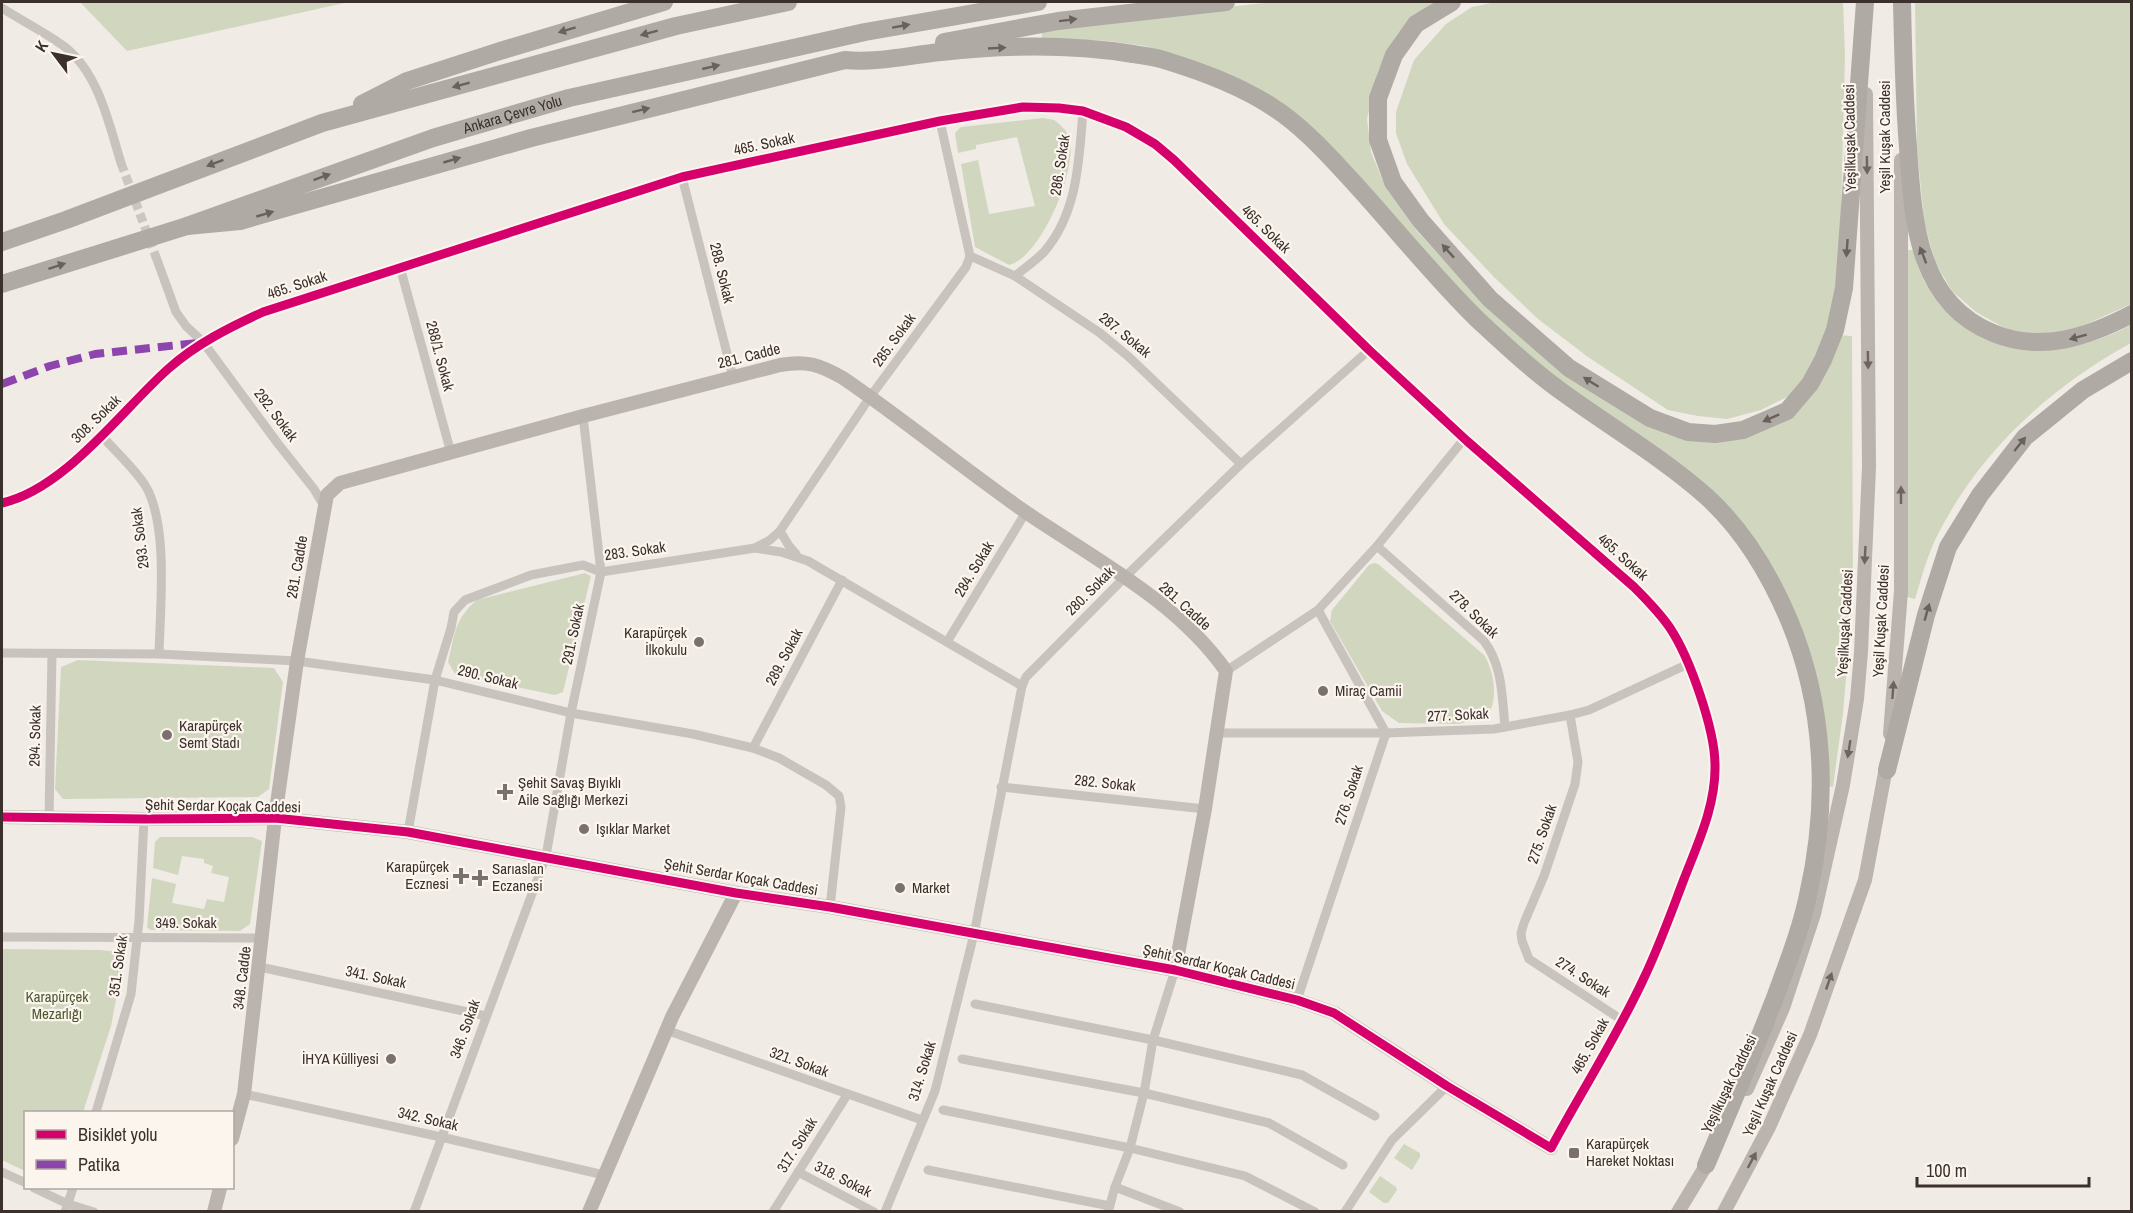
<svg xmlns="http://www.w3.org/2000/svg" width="2133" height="1213" font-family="'Archivo Narrow',sans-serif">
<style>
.green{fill:#d1d6bf}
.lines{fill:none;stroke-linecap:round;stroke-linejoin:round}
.street-tunnel{stroke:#ccc6c0;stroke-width:9;stroke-dasharray:9 4.5;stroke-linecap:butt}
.street{stroke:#c9c3be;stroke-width:9}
.secondary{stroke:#bab3ae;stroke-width:14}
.highway{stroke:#afaaa4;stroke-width:18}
.quiet{stroke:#8e44ad;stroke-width:8;stroke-dasharray:15 8;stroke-linecap:butt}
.cycleway-casing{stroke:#fbf5ee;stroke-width:13}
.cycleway{stroke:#d6006c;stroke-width:9}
.oneway{fill:#69615b}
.oneway2{fill:#6e645f}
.poi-dot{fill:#7a716c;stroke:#fbf5ee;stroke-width:2}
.labels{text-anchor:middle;stroke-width:4.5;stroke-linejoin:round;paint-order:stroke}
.street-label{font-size:15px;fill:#3b302b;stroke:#fbf5ee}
.poi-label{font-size:15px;fill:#3b302b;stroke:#fbf5ee;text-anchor:start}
.park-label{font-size:15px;fill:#4a5a2e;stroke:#fbf5ee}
</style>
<rect width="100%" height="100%" fill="#f0ebe5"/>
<g class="green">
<polygon points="80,2 349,2 127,51"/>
<polygon points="1274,2 1434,2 1412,18 1396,36 1378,71 1367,119 1371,152 1382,179 1416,230 1481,301 1687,438 1790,414 1838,335 1852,336 1853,595 1843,713 1833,787 1823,785 1818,685 1746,530 1498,336 1337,155 1189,63 1145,46 1109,41 1042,38 1041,27"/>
<polygon points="1496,2 1843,2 1845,55 1839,295 1814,368 1789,396 1761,410 1727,419 1698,416 1668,410 1588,357 1538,319 1494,277 1444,224 1407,164 1396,133 1396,112 1414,60 1446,24 1472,7"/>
<polygon points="1915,2 2131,2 2131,304 2060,336 2027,335 2003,327 1976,312 1952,291 1935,262 1924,221 1917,148"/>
<path d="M1043,118L1054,120C1059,124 1067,130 1069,137C1079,167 1041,258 1009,265L975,247L961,164L978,160L989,214L1035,206L1017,137L976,145V149L958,153L955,133L961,127Z"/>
<path d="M1904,250H1915C1916,269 1927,289 1939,304C1988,363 2069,359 2131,325V343C2049,388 1978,453 1936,538C1927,557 1921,579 1915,599L1903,596Z"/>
<path d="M1374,563L1378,564L1484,655C1494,671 1499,700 1487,716L1459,724L1399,723L1382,711L1330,621L1332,610L1369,565Z"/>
<path d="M585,573L591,576L563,692L555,695L455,674L448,662C455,635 454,619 477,600Z"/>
<polygon points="78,660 274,668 283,682 269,789 258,797 63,799 55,789 61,667"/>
<polygon points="160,837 252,837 262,841 250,924 240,931 150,930 147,927 152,878 176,884 172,903 204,909 207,899 224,902 229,877 211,873 213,866 204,863 204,859 182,856 178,875 153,868 155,842"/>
<polygon points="2,949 99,950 125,952 111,1026 83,1112 26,1112 25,1171 2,1160"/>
<polygon points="1404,1144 1420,1153 1420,1157 1412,1170 1394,1158"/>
<polygon points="1380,1176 1396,1187 1397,1190 1388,1203 1384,1203 1369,1192"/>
</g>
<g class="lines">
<polyline class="street-tunnel" points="121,163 156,257"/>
<g class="street">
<path d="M2,8C22,21 45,32 65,47C99,74 109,124 121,163"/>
<polyline points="682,177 733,377"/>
<polyline points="970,256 1015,276 1100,333 1129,357 1241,464"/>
<polyline points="156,257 176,312 186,326 203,342 279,445 314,489 324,506"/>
<polyline points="400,267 451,453"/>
<path d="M1015,276C1025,268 1035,261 1044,252C1078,213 1079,159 1083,111"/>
<path d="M102,436C116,452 133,467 145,485C169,524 160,609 159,654"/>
<path d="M2,503C65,489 121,411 168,369C196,344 230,327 263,312L682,177L940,121L1023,107L1059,108L1083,111L1126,127L1155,144L1174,160L1369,350L1467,441L1634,587L1669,627L1688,664L1703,709L1714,748V785L1703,829L1654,955L1633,1001L1551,1148"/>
<polyline points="780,531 789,546 796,554"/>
<path d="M1377,546L1484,641C1503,666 1502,698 1505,727"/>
<polyline points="755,548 770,540 780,531 870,397 966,267 970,256 940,121"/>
<polyline points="947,642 1026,512"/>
<polyline points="2,653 159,654 297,661 435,680 571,713 693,734 753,748 779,758 826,785 839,796 841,807 830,907"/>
<polyline points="1226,671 1318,610 1377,546 1464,439"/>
<polyline points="1570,715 1578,762 1575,784 1544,876 1524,923 1521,933 1522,941 1529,959 1622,1020"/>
<polyline points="1217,733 1386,733 1494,729 1570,715 1589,710 1688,664"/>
<polyline points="753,748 842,580"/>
<polyline points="1001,787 1205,809"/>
<polyline points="49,818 52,654"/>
<polyline points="408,832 435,680 451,628 454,612 465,600 531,575 583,565 601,572 755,548 781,552 808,561 1022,686"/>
<polyline points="2,937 263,938"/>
<polyline points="260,967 486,1016"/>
<polyline points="1297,1000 1386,733 1318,610"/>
<polyline points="975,1004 1153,1040 1302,1075 1375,1116"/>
<polyline points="666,1030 922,1120"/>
<polyline points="962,1059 1144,1093 1269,1123 1343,1165"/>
<polyline points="244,1094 441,1137 604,1175"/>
<polyline points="943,1110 1130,1148 1245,1176 1315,1212"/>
<polyline points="96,1112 131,994 139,921 144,819"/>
<polyline points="928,1170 1110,1206"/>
<polyline points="2,1172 26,1183"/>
<polyline points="798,1172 874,1212"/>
<polyline points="1115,1187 1180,1212"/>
<polyline points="34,1188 68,1204 94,1212"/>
<polyline points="65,1212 73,1188"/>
<polyline points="414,1212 546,856 571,713 601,572 583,416"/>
<polyline points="773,1212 847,1095"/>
<polyline points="885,1212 935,1091 974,934 1022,686 1026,677 1125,577 1241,464 1369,350"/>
<polyline points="1108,1212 1115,1187 1130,1148 1144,1093 1153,1040 1175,970"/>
<polyline points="1345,1212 1392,1140 1447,1086"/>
</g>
<g class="secondary">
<polyline points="1890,734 1901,591 1901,160"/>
<polyline points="2,817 144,819 275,818 408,832 736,893 830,907 1175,970 1297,1000 1334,1013 1447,1086 1551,1148"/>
<polyline points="1747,1089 1783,1008 1814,914 1843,785 1857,699 1861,652 1869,467 1866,94"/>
<path d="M232,1139L244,1094L275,818L297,661L327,495L340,483L583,416L780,365C807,360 820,365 843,378C906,421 965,470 1027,513C1096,560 1177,601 1226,671L1205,809L1175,970"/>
<polyline points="214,1212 220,1188"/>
<polyline points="589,1212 672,1017 736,893"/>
<polyline points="1678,1212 1710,1159"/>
<polyline points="1724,1212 1769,1127 1810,1035 1865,880 1887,762"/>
</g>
<g class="highway">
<polyline points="1452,2 1416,24 1394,55 1378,98 1378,140 1393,182 1421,221 1490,299 1569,368 1650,418 1688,432 1715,434 1743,430 1787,411 1810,384 1823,360 1835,330 1844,288 1865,2"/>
<path d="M1902,2C1903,50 1904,98 1908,147C1913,218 1916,302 1993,333C2041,353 2088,337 2132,314"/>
<polyline points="944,42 1058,21 1226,2"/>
<polyline points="362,104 407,81 500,51 664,2"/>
<path d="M187,226L240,221L531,138L845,60C878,63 909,55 941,52C1004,45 1070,44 1133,54C1144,56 1156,57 1167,61C1203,72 1240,86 1271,106C1298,123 1322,148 1343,171C1389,220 1430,273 1478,320C1506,346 1534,372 1565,394C1612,428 1663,458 1707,497C1743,530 1770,575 1789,620C1825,706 1829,803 1808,895C1801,929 1788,962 1776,995C1754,1052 1730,1109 1706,1165"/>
<polyline points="2,242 66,220 322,123 676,26 788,2"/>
<path id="s1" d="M2,284L187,226L433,138L569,98L865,32L1038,2"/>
<polyline points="1887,770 1926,615 1948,547 1980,495 2025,437 2083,390 2132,361"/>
</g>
<polyline class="quiet" points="2,384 50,366 95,354 197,343"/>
<defs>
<path id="cycleway" d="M2,503C65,489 121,411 168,369C196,344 230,327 263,312L682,177L940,121L1023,107L1059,108L1083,111L1126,127L1155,144L1174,160L1369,350L1467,441L1634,587C1647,600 1660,613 1670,628C1690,658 1715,730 1715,765C1716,805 1698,843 1684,879C1671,913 1659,947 1643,980C1616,1038 1581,1092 1551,1148L1447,1086L1334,1013L1297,1000L1175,970L830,907L736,893L408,832L275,818L144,819L2,817"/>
</defs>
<use href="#cycleway" class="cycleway-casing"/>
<use href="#cycleway" class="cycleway"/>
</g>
<defs><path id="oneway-solid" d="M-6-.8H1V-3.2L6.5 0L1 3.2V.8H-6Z" transform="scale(1.5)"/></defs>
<g class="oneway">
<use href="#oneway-solid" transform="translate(1068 20) rotate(-7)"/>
<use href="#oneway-solid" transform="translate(901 26) rotate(-10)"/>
<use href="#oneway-solid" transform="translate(567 30) rotate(163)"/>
<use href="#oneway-solid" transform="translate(649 33) rotate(165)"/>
<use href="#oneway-solid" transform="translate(997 48) rotate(-3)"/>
<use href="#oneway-solid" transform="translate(711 67) rotate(-13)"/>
<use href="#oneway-solid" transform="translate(461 85) rotate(165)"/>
<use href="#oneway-solid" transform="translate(641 110) rotate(-14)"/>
<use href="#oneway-solid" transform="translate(452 160) rotate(-16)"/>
<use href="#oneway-solid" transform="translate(215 163) rotate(159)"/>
<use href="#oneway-solid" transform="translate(322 177) rotate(-20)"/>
<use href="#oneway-solid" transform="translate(265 214) rotate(-16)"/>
<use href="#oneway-solid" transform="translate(1847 248) rotate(94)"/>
<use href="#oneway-solid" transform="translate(1448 251) rotate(-132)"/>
<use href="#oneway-solid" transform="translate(1923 255) rotate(-111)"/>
<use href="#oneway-solid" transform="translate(57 266) rotate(-18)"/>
<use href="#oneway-solid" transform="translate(2078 337) rotate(165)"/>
<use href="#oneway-solid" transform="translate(1591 382) rotate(-148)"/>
<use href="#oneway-solid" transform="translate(1771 418) rotate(156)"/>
<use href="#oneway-solid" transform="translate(2020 444) rotate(-51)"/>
<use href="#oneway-solid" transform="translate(1927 612) rotate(-74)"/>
</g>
<g class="oneway2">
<use href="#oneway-solid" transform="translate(1867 165) rotate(89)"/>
<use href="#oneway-solid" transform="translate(1868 360) rotate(89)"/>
<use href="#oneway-solid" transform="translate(1901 495) rotate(-90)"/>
<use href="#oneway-solid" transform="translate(1865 555) rotate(93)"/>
<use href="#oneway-solid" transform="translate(1893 690) rotate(-86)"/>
<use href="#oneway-solid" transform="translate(1849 749) rotate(99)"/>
<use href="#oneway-solid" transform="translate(1829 981) rotate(-71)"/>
<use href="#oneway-solid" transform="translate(1752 1160) rotate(-62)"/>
</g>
<g class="poi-dot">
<circle cx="699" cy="642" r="6"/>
<circle cx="1323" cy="691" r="6"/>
<circle cx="167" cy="735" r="6"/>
<path d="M502 783h6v6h6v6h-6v6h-6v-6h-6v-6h6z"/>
<circle cx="584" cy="829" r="6"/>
<path d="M458 867h6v6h6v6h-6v6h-6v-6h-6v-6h6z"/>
<path d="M477 869h6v6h6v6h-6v6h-6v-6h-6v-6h6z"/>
<circle cx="900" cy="888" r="6"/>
<circle cx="391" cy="1059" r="6"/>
<rect x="1568" y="1147" width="12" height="12" rx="3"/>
</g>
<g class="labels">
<g class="street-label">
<text dy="5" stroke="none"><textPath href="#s1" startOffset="538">Ankara Çevre Yolu</textPath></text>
<text transform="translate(1885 137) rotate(-90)" y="5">Yeşil Kuşak Caddesi</text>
<text transform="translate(1850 138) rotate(-91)" y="5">Yeşilkuşak Caddesi</text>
<text transform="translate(764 144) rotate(-12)" y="5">465. Sokak</text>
<text transform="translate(1060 165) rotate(-81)" y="5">286. Sokak</text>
<text transform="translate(1266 229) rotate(44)" y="5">465. Sokak</text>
<text transform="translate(722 273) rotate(76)" y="5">288. Sokak</text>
<text transform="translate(297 285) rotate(-18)" y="5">465. Sokak</text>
<text transform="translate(1125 335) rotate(39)" y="5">287. Sokak</text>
<text transform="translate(894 340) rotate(-54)" y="5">285. Sokak</text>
<text transform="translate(440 356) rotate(75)" y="5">288/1. Sokak</text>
<text transform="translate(749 356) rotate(-14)" y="5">281. Cadde</text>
<text transform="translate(276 415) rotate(53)" y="5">292. Sokak</text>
<text transform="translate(96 419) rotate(-44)" y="5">308. Sokak</text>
<text transform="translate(140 538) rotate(-97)" y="5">293. Sokak</text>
<text transform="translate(635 551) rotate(-8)" y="5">283. Sokak</text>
<text transform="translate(1623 557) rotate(42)" y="5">465. Sokak</text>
<text transform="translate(297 567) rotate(-80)" y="5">281. Cadde</text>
<text transform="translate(974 569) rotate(-59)" y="5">284. Sokak</text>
<text transform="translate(1090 591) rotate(-45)" y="5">280. Sokak</text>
<text transform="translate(1185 606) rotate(42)" y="5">281. Cadde</text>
<text transform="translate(1474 614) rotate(44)" y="5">278. Sokak</text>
<text transform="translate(1881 621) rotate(-87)" y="5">Yeşil Kuşak Caddesi</text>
<text transform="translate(1845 623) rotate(-87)" y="5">Yeşilkuşak Caddesi</text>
<text transform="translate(573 634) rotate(-78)" y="5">291. Sokak</text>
<text transform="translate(784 657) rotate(-62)" y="5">289. Sokak</text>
<text transform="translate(488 677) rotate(14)" y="5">290. Sokak</text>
<text transform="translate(1458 715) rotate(-3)" y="5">277. Sokak</text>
<text transform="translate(35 736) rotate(-89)" y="5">294. Sokak</text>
<text transform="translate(1105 783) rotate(6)" y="5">282. Sokak</text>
<text transform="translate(1349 795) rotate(-72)" y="5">276. Sokak</text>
<text transform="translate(223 806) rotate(1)" y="5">Şehit Serdar Koçak Caddesi</text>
<text transform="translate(1542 834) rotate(-71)" y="5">275. Sokak</text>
<text transform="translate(741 877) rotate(10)" y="5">Şehit Serdar Koçak Caddesi</text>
<text x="186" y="928">349. Sokak</text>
<text transform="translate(118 966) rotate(-82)" y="5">351. Sokak</text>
<text transform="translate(1219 967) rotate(13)" y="5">Şehit Serdar Koçak Caddesi</text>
<text transform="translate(376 977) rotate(12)" y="5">341. Sokak</text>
<text transform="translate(1583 977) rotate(33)" y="5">274. Sokak</text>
<text transform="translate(242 978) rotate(-83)" y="5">348. Cadde</text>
<text transform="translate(465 1029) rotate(-70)" y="5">346. Sokak</text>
<text transform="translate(1590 1046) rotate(-61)" y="5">465. Sokak</text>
<text transform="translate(799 1062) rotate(20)" y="5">321. Sokak</text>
<text transform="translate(922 1071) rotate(-73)" y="5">314. Sokak</text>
<text transform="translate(1729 1084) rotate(-64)" y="5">Yeşilkuşak Caddesi</text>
<text transform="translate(1770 1084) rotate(-66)" y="5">Yeşil Kuşak Caddesi</text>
<text transform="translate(428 1119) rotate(13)" y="5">342. Sokak</text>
<text transform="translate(797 1145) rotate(-58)" y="5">317. Sokak</text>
<text transform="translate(843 1179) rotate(27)" y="5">318. Sokak</text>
</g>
<g class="poi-label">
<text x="687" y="638" text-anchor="end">Karapürçek<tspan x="687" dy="17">İlkokulu</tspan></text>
<text x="1335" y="696">Miraç Camii</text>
<text x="179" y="731">Karapürçek<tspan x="179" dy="17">Semt Stadı</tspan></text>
<text x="518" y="788">Şehit Savaş Bıyıklı<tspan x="518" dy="17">Aile Sağlığı Merkezi</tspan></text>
<text x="596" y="834">Işıklar Market</text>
<text x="449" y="872" text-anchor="end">Karapürçek<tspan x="449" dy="17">Ecznesi</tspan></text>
<text x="492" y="874">Sarıaslan<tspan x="492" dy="17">Eczanesi</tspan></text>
<text x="912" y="893">Market</text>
<text x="379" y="1064" text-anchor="end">İHYA Külliyesi</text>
<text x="1586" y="1149">Karapürçek<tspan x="1586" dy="17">Hareket Noktası</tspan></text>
</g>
<g class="park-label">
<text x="57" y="1002">Karapürçek<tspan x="57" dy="17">Mezarlığı</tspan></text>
</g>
</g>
<rect width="2133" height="1213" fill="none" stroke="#3b302b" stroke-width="6"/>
<rect x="24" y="1111" width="210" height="78" fill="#fbf5ee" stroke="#aea6a0" stroke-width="1.5"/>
<rect x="36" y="1130" width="30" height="9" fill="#d6006c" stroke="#aea6a0" stroke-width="1.5"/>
<text x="78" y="1141" font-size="18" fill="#3b302b">Bisiklet yolu</text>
<rect x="36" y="1160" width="30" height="9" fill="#8e44ad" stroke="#aea6a0" stroke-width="1.5"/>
<text x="78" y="1171" font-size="18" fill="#3b302b">Patika</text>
<g transform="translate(54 54) rotate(302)" stroke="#fbf5ee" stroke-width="4.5" paint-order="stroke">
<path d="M0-4.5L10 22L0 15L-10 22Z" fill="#3b302b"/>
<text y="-9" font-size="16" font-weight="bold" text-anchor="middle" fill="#3b302b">K</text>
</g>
<path d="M1917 1177v9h172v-9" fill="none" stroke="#3b302b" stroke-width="3"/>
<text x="1926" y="1177" font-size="18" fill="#3b302b" stroke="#fbf5ee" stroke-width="4.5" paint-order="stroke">100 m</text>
</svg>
